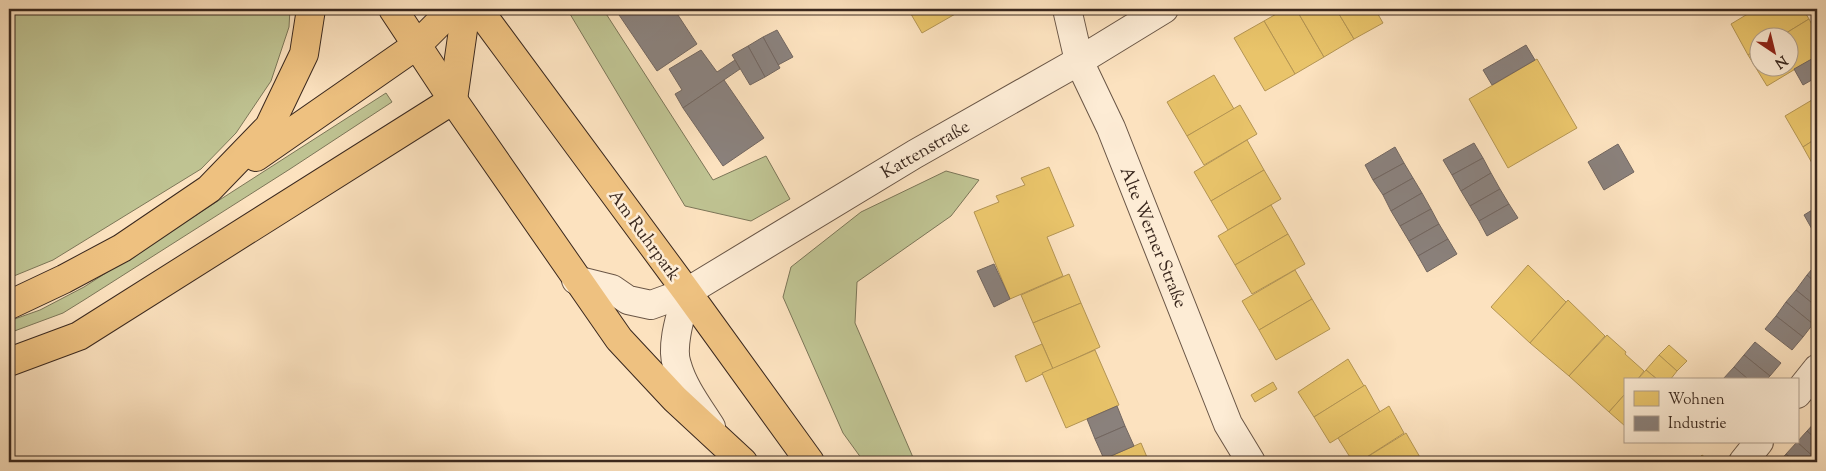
<svg xmlns="http://www.w3.org/2000/svg" width="1826" height="471" font-family="'Sorts Mill Goudy',serif">
<style>
.green{fill:#bfc392;stroke:#7c7658}
.homes{fill:#e9c46a;stroke:#b49553}
.industry{fill:#8a817c;stroke:#726660}
.lines{fill:none;stroke-linecap:round;stroke-linejoin:round}
.minor-casing{stroke:#6a5646;stroke-width:30}
.major-casing{stroke:#3a281e;stroke-width:30}
.highway-casing{stroke:#3a281e;stroke-width:30}
.minor{stroke:#fdecd5;stroke-width:28}
.major{stroke:#eec180;stroke-width:28}
.highway{stroke:#eec180;stroke-width:28}
.labels{text-anchor:middle;stroke-width:5;stroke-linejoin:round;paint-order:stroke}
.street-label{font-size:18px;fill:#3a281e;stroke:#fdecd5}
</style>
<rect width="100%" height="100%" fill="#fce2bf"/>
<filter id="stains"><feTurbulence type="fractalNoise" baseFrequency=".004" numOctaves="4"/><feColorMatrix values="0 0 0 0 .2 0 0 0 0 .09 0 0 0 0 .02 0 0 0 .5 -.17"/></filter>
<radialGradient id="worn" r=".72"><stop offset=".6" stop-color="#630" stop-opacity="0"/><stop offset="1" stop-color="#630" stop-opacity=".3"/></radialGradient>
<g class="green">
<polygon points="9,9 290,9 289,27 271,81 236,133 201,169 53,260 9,278"/>
<polygon points="567,9 603,9 713,180 766,156 790,199 751,221 685,206"/>
<polygon points="386,93 392,102 290,169 84,300 63,313 9,333 9,321 40,310 84,287"/>
<polygon points="946,171 979,180 951,216 857,282 855,323 915,462 864,462 843,433 783,297 791,267 861,212"/>
</g>
<g class="homes">
<polygon points="908,9 964,9 922,33"/>
<polygon points="1285,9 1296,9 1324,57 1295,74 1264,21"/>
<polygon points="1296,9 1336,9 1354,39 1324,57"/>
<polygon points="1336,9 1375,9 1383,23 1354,39"/>
<polygon points="1756,9 1803,9 1809,19 1778,38 1758,38 1758,49 1748,55 1731,24"/>
<polygon points="1809,19 1817,34 1817,56 1767,86 1748,55 1758,49 1758,68 1788,68 1788,38 1778,38"/>
<polygon points="1264,21 1295,74 1265,91 1234,38"/>
<polygon points="1537,59 1577,128 1508,168 1469,99"/>
<polygon points="1214,75 1234,109 1187,136 1167,102"/>
<polygon points="1817,97 1817,138 1803,147 1785,116"/>
<polygon points="1240,105 1257,134 1204,165 1187,136"/>
<polygon points="1817,138 1817,172 1803,147"/>
<polygon points="1247,140 1264,170 1211,201 1194,172"/>
<polygon points="1049,167 1074,226 1047,237 1063,276 1010,299 974,212 999,202 996,196 1025,185 1021,178"/>
<polygon points="1264,170 1281,199 1228,230 1211,201"/>
<polygon points="1271,205 1288,234 1235,265 1218,236"/>
<polygon points="1288,234 1305,264 1252,294 1235,265"/>
<polygon points="1528,265 1566,302 1530,343 1491,307"/>
<polygon points="1295,270 1312,299 1259,330 1242,301"/>
<polygon points="1069,274 1081,303 1033,323 1021,295"/>
<polygon points="1312,299 1330,329 1276,360 1259,330"/>
<polygon points="1568,300 1605,336 1569,376 1530,343"/>
<polygon points="1081,303 1100,347 1053,369 1033,323"/>
<polygon points="1607,335 1626,352 1625,354 1644,371 1637,380 1625,380 1625,394 1609,412 1569,376"/>
<polygon points="1042,344 1053,369 1026,382 1015,356"/>
<polygon points="1669,345 1687,361 1677,371 1659,355"/>
<polygon points="1095,350 1119,405 1066,428 1042,373"/>
<polygon points="1659,355 1677,371 1670,380 1658,380 1646,370"/>
<polygon points="1348,359 1364,386 1314,417 1298,392"/>
<polygon points="1646,370 1658,380 1637,380"/>
<polygon points="1273,382 1277,389 1255,402 1251,395"/>
<polygon points="1365,385 1380,412 1330,443 1314,417"/>
<polygon points="1625,394 1625,426 1609,412"/>
<polygon points="1389,406 1404,433 1359,462 1353,462 1338,438"/>
<polygon points="1406,433 1421,459 1416,462 1359,462"/>
<polygon points="1141,443 1149,462 1098,462 1104,459"/>
<polygon points="1702,455 1711,462 1695,462"/>
</g>
<g class="industry">
<polygon points="615,9 674,9 697,44 657,71"/>
<polygon points="777,30 793,57 778,65 763,37"/>
<polygon points="763,37 780,68 765,77 748,46"/>
<polygon points="1526,45 1535,60 1492,85 1483,70"/>
<polygon points="748,46 765,77 750,85 732,55"/>
<polygon points="701,50 717,72 735,60 740,69 683,108 675,94 682,90 669,69"/>
<polygon points="1817,56 1817,77 1803,85 1794,69"/>
<polygon points="724,80 764,138 723,166 683,108"/>
<polygon points="1474,143 1483,158 1452,175 1443,160"/>
<polygon points="1618,144 1634,172 1604,190 1588,162"/>
<polygon points="1395,147 1404,163 1373,180 1365,165"/>
<polygon points="1483,158 1491,173 1461,191 1452,175"/>
<polygon points="1404,163 1413,178 1383,195 1373,180"/>
<polygon points="1491,173 1500,189 1470,206 1461,191"/>
<polygon points="1413,178 1422,193 1391,211 1383,195"/>
<polygon points="1500,189 1509,204 1479,221 1470,206"/>
<polygon points="1422,193 1431,209 1400,226 1391,211"/>
<polygon points="1509,204 1518,218 1487,236 1479,221"/>
<polygon points="1817,207 1817,238 1804,215"/>
<polygon points="1431,209 1439,224 1409,241 1400,226"/>
<polygon points="1439,224 1448,239 1418,256 1409,241"/>
<polygon points="1448,239 1457,254 1427,272 1418,256"/>
<polygon points="1817,263 1817,284 1807,275"/>
<polygon points="994,264 1010,299 994,307 977,271"/>
<polygon points="1807,275 1817,284 1817,307 1796,290"/>
<polygon points="1796,290 1817,307 1817,319 1813,324 1786,302"/>
<polygon points="1786,302 1813,324 1803,337 1776,316"/>
<polygon points="1776,316 1803,337 1792,350 1765,329"/>
<polygon points="1755,342 1781,363 1770,376 1744,355"/>
<polygon points="1744,355 1770,376 1766,380 1749,380 1734,367"/>
<polygon points="1734,367 1749,380 1723,379"/>
<polygon points="1117,406 1125,426 1095,439 1087,419"/>
<polygon points="1817,420 1817,440 1807,431"/>
<polygon points="1125,426 1134,446 1104,459 1095,439"/>
<polygon points="1807,431 1817,440 1817,460 1797,442"/>
<polygon points="1797,442 1817,460 1817,462 1795,462 1786,454"/>
<polygon points="1786,454 1795,462 1779,462"/>
</g>
<g class="lines">
<defs>
<g id="minor">
<polyline points="1067,9 1079,61 1111,128 1228,424 1251,462"/>
<polyline points="576,280 612,289 628,300 651,305 687,292 915,154 1079,61 1164,9"/>
<path d="M687,292C682,311 670,346 677,365C683,387 699,408 711,427"/>
<polyline points="1797,394 1817,369"/>
<polyline points="1743,462 1759,442"/>
</g>
<g id="major">
<polyline points="393,9 453,100 619,339 675,399 743,462"/>
<polyline points="478,9 687,292 810,462"/>
<polyline points="417,45 453,9"/>
<polyline points="453,100 466,9"/>
</g>
<g id="highway">
<polyline points="256,157 417,45"/>
<polyline points="9,305 64,279 122,248 209,189 269,127 304,54 311,9"/>
<polyline points="9,362 79,336 453,100"/>
</g>
</defs>
<use href="#minor" class="minor-casing"/>
<use href="#major" class="major-casing"/>
<use href="#highway" class="highway-casing"/>
<use href="#minor" class="minor"/>
<use href="#major" class="major"/>
<use href="#highway" class="highway"/>
</g>
<g class="labels">
<g class="street-label">
<text transform="translate(925 149) rotate(-30)" y="6">Kattenstraße</text>
<text transform="translate(645 235) rotate(54)" y="6">Am Ruhrpark</text>
<text transform="translate(1154 237) rotate(68)" y="6">Alte Werner Straße</text>
</g>
</g>
<rect width="1826" height="471" fill="none" stroke="#fce2bf" stroke-width="30"/>
<rect x="10" y="10" width="1806" height="451" fill="none" stroke="#3a281e" stroke-width="2.5"/>
<rect x="15" y="15" width="1796" height="441" fill="none" stroke="#3a281e"/>
<rect x="1624" y="378" width="175" height="65" fill="#fdecd5" stroke="#af9e8c"/>
<rect x="1634" y="391" width="25" height="15" fill="#e9c46a" stroke="#af9e8c"/>
<text x="1668" y="404" font-size="15" fill="#3a281e">Wohnen</text>
<rect x="1634" y="416" width="25" height="15" fill="#8a817c" stroke="#af9e8c"/>
<text x="1668" y="428" font-size="15" fill="#3a281e">Industrie</text>
<g transform="translate(1774 52) rotate(145)"><circle r="24" fill="#fdecd5" stroke="#af9e8c"/>
<path d="M0-4L9 19L0 12L-9 19Z" fill="#8f2418"/>
<text y="-8" font-size="14" font-weight="bold" text-anchor="middle" fill="#3a281e">N</text>
</g>
<rect width="100%" height="100%" filter="url(#stains)"/>
<rect width="100%" height="100%" fill="url(#worn)"/>
</svg>
